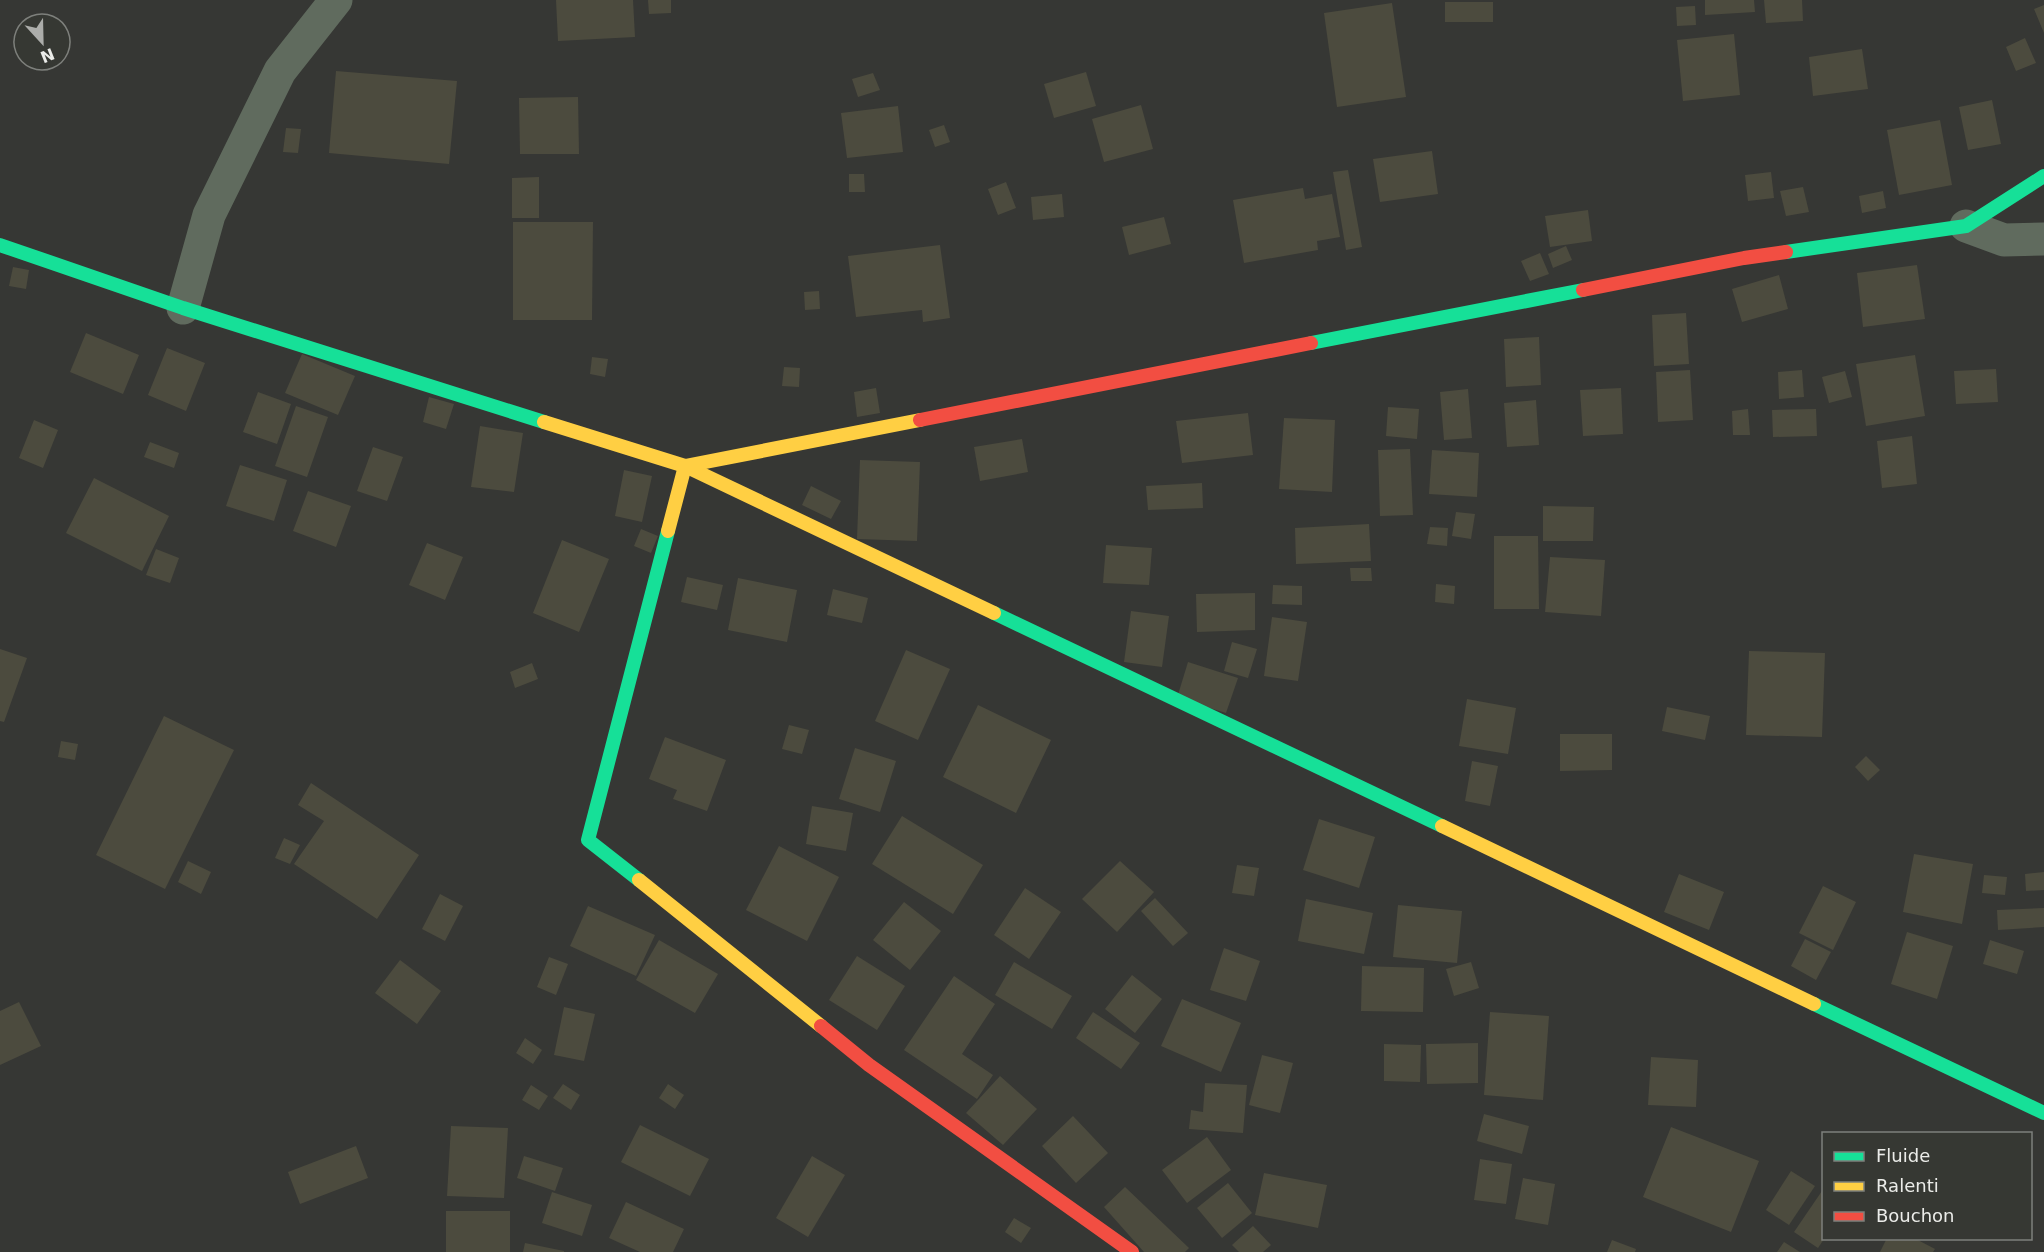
<svg xmlns="http://www.w3.org/2000/svg" width="2044" height="1252" font-family="'DejaVu Sans',sans-serif">
<style>
.building{fill:#4c4b3e}
.lines{fill:none;stroke-linecap:round;stroke-linejoin:round}
.street{stroke:#606b5e;stroke-width:33}
.fast{stroke:#16e098;stroke-width:14}
.slow{stroke:#ffcf43;stroke-width:14}
.jam{stroke:#f24e42;stroke-width:14}
</style>
<rect width="100%" height="100%" fill="#363734"/>
<g class="building">
<polygon points="556,0 633,0 635,37 558,41"/>
<polygon points="648,0 671,0 671,13 649,14"/>
<polygon points="1705,0 1754,0 1755,12 1705,15"/>
<polygon points="1764,0 1802,0 1803,21 1766,23"/>
<rect x="1445" y="2" width="48" height="20"/>
<polygon points="1392,3 1406,97 1337,107 1324,13"/>
<polygon points="2044,5 2044,33 2034,9"/>
<polygon points="1695,6 1696,25 1677,26 1676,7"/>
<polygon points="1734,34 1740,95 1683,101 1677,40"/>
<polygon points="2025,38 2036,63 2016,71 2006,47"/>
<polygon points="1862,49 1868,89 1813,96 1809,57"/>
<polygon points="336,71 457,81 449,164 329,153"/>
<polygon points="1086,72 1096,106 1054,118 1044,84"/>
<polygon points="873,73 880,90 858,97 852,79"/>
<polygon points="578,97 579,154 520,154 519,98"/>
<polygon points="1992,100 2001,144 1968,150 1959,107"/>
<polygon points="1141,105 1153,149 1104,162 1092,119"/>
<polygon points="898,106 903,152 847,158 841,113"/>
<polygon points="1940,120 1952,185 1899,195 1887,130"/>
<polygon points="944,125 950,142 935,147 929,130"/>
<polygon points="286,128 301,129 298,153 283,152"/>
<polygon points="1432,151 1438,194 1380,202 1373,159"/>
<polygon points="1348,170 1362,247 1346,250 1333,172"/>
<polygon points="1771,172 1774,198 1748,201 1745,175"/>
<polygon points="849,174 864,174 865,192 849,192"/>
<polygon points="539,177 539,218 512,218 512,178"/>
<polygon points="1006,182 1016,208 998,215 988,189"/>
<polygon points="1803,187 1809,212 1786,216 1780,191"/>
<polygon points="1303,188 1305,199 1332,194 1340,237 1317,241 1318,250 1244,263 1233,200"/>
<polygon points="1883,191 1886,208 1862,213 1859,196"/>
<polygon points="1062,194 1064,217 1033,220 1031,197"/>
<polygon points="1588,210 1592,241 1550,247 1545,216"/>
<polygon points="1164,217 1171,244 1129,255 1122,227"/>
<polygon points="513,222 593,222 592,320 513,320"/>
<polygon points="940,245 950,318 923,322 922,310 856,317 848,256"/>
<polygon points="1566,246 1572,260 1553,268 1548,254"/>
<polygon points="1540,253 1549,274 1530,281 1521,261"/>
<polygon points="1917,265 1925,319 1863,327 1857,273"/>
<polygon points="13,267 29,270 26,289 9,286"/>
<polygon points="1779,275 1788,309 1742,322 1732,289"/>
<polygon points="819,291 820,309 805,310 804,292"/>
<polygon points="1686,313 1689,364 1654,366 1652,315"/>
<polygon points="86,333 139,355 123,394 70,372"/>
<polygon points="1539,337 1541,385 1506,387 1504,339"/>
<polygon points="167,348 205,363 186,411 148,395"/>
<polygon points="302,354 355,376 338,415 285,393"/>
<polygon points="1915,355 1925,416 1866,426 1856,364"/>
<polygon points="592,357 608,359 605,377 590,374"/>
<polygon points="784,367 800,368 799,387 782,386"/>
<polygon points="1996,369 1998,402 1956,404 1954,371"/>
<polygon points="1690,370 1693,420 1658,422 1656,372"/>
<polygon points="1802,370 1804,397 1779,399 1778,372"/>
<polygon points="1845,371 1852,397 1829,403 1822,377"/>
<polygon points="876,388 880,413 857,417 854,392"/>
<polygon points="1621,388 1623,434 1583,436 1580,390"/>
<polygon points="1468,389 1472,438 1444,440 1440,392"/>
<polygon points="258,392 291,404 277,444 243,432"/>
<polygon points="429,397 454,404 446,429 423,422"/>
<polygon points="1536,400 1539,445 1507,447 1504,403"/>
<polygon points="296,406 328,417 307,477 275,466"/>
<polygon points="1388,407 1419,409 1417,439 1386,436"/>
<polygon points="1748,409 1750,435 1733,435 1732,411"/>
<polygon points="1816,409 1817,436 1773,437 1772,410"/>
<polygon points="1248,413 1253,455 1182,463 1176,421"/>
<polygon points="1284,418 1335,420 1332,492 1279,489"/>
<polygon points="34,420 58,430 43,468 19,458"/>
<polygon points="480,426 523,433 514,492 471,487"/>
<polygon points="1912,436 1917,484 1882,488 1877,441"/>
<polygon points="1022,439 1028,472 980,481 974,447"/>
<polygon points="150,442 179,453 174,468 144,457"/>
<polygon points="373,447 403,457 387,501 357,491"/>
<polygon points="1410,449 1413,515 1380,516 1378,450"/>
<polygon points="1432,450 1479,453 1477,497 1429,494"/>
<polygon points="860,460 920,462 917,541 857,539"/>
<polygon points="240,465 287,480 274,521 226,506"/>
<polygon points="624,470 652,476 642,522 615,516"/>
<polygon points="94,478 169,516 142,571 66,533"/>
<polygon points="1202,483 1203,508 1148,510 1146,486"/>
<polygon points="811,486 841,501 831,519 802,505"/>
<polygon points="308,491 351,506 336,547 293,531"/>
<polygon points="1543,506 1594,507 1593,541 1543,541"/>
<polygon points="1456,512 1475,514 1471,539 1452,536"/>
<polygon points="1369,524 1371,561 1296,564 1295,528"/>
<polygon points="1430,527 1448,528 1447,546 1427,544"/>
<polygon points="641,529 658,536 651,553 634,546"/>
<polygon points="1494,536 1538,536 1539,609 1494,609"/>
<polygon points="562,540 609,559 579,632 533,613"/>
<polygon points="427,543 463,557 445,600 409,585"/>
<polygon points="1106,545 1152,548 1149,585 1103,583"/>
<polygon points="156,549 179,558 170,583 146,575"/>
<polygon points="1550,557 1605,560 1601,616 1545,612"/>
<polygon points="1350,568 1371,568 1372,581 1351,581"/>
<polygon points="687,577 723,585 717,610 681,602"/>
<polygon points="738,578 797,590 787,642 728,630"/>
<polygon points="1436,584 1455,586 1454,604 1435,602"/>
<polygon points="1273,585 1302,586 1302,605 1272,604"/>
<polygon points="833,589 868,598 862,623 827,615"/>
<polygon points="1255,593 1255,630 1197,632 1196,594"/>
<polygon points="1131,611 1169,616 1162,667 1124,662"/>
<polygon points="1272,617 1307,622 1298,681 1264,676"/>
<polygon points="1232,642 1257,649 1248,678 1224,671"/>
<polygon points="0,649 27,658 4,722 0,721"/>
<polygon points="906,650 950,669 918,740 875,721"/>
<polygon points="1749,651 1825,653 1822,737 1746,735"/>
<polygon points="1188,662 1238,678 1226,713 1177,698"/>
<polygon points="532,663 538,679 515,688 510,672"/>
<polygon points="1467,699 1516,708 1508,754 1459,746"/>
<polygon points="978,705 1051,740 1016,813 943,777"/>
<polygon points="1667,707 1710,716 1705,740 1662,731"/>
<polygon points="164,716 234,750 165,889 96,855"/>
<polygon points="789,725 809,730 802,754 782,749"/>
<polygon points="1560,734 1612,734 1612,770 1560,771"/>
<polygon points="665,737 726,760 707,811 673,799 677,790 649,779"/>
<polygon points="61,741 78,744 75,760 58,757"/>
<polygon points="855,748 896,761 880,812 839,799"/>
<polygon points="1866,756 1880,770 1868,781 1855,767"/>
<polygon points="1472,761 1498,766 1490,806 1465,801"/>
<polygon points="311,783 419,855 377,919 294,864 324,821 298,805"/>
<polygon points="812,806 853,813 846,851 806,844"/>
<polygon points="902,816 983,865 953,914 872,864"/>
<polygon points="1319,819 1375,837 1359,888 1303,870"/>
<polygon points="284,838 300,845 290,864 275,858"/>
<polygon points="779,846 839,877 807,941 746,910"/>
<polygon points="1914,854 1973,864 1962,924 1903,912"/>
<polygon points="188,861 211,872 201,894 178,882"/>
<polygon points="1120,861 1154,892 1117,932 1082,899"/>
<polygon points="1237,865 1259,868 1254,896 1232,893"/>
<polygon points="2044,872 2044,890 2026,891 2025,874"/>
<polygon points="1679,874 1724,892 1709,930 1664,912"/>
<polygon points="1984,875 2007,877 2005,895 1982,893"/>
<polygon points="1823,886 1856,902 1833,950 1799,933"/>
<polygon points="1025,888 1061,912 1029,959 994,935"/>
<polygon points="440,894 463,906 445,941 422,929"/>
<polygon points="1155,898 1188,933 1173,946 1141,911"/>
<polygon points="1306,899 1373,913 1364,954 1298,941"/>
<polygon points="904,902 941,931 910,970 873,940"/>
<polygon points="1398,905 1462,911 1457,963 1393,957"/>
<polygon points="588,906 655,935 636,976 570,946"/>
<polygon points="2044,908 2044,927 1998,930 1997,910"/>
<polygon points="1907,932 1953,946 1937,999 1891,984"/>
<polygon points="1805,939 1831,952 1816,980 1791,966"/>
<polygon points="659,940 718,974 695,1013 636,980"/>
<polygon points="1990,940 2024,951 2017,974 1983,964"/>
<polygon points="1224,948 1260,961 1246,1001 1210,990"/>
<polygon points="857,956 905,986 877,1030 829,1000"/>
<polygon points="549,957 568,964 556,995 537,987"/>
<polygon points="400,960 441,991 417,1024 375,993"/>
<polygon points="1014,962 1072,996 1052,1029 995,995"/>
<polygon points="1471,962 1479,988 1454,996 1446,969"/>
<polygon points="1362,966 1424,968 1423,1012 1361,1011"/>
<polygon points="1132,975 1162,999 1135,1033 1105,1009"/>
<polygon points="954,976 995,1004 962,1054 993,1075 977,1099 904,1050"/>
<polygon points="1182,999 1241,1023 1221,1072 1161,1046"/>
<polygon points="19,1002 41,1046 0,1065 0,1011"/>
<polygon points="564,1007 595,1014 584,1061 554,1055"/>
<polygon points="1093,1012 1140,1043 1121,1069 1076,1038"/>
<polygon points="1490,1012 1549,1016 1543,1100 1484,1095"/>
<polygon points="525,1038 542,1050 533,1064 516,1053"/>
<polygon points="1478,1043 1478,1083 1427,1084 1426,1044"/>
<polygon points="1384,1044 1421,1045 1420,1082 1384,1081"/>
<polygon points="1262,1055 1293,1063 1280,1113 1249,1105"/>
<polygon points="1651,1057 1698,1060 1696,1107 1648,1105"/>
<polygon points="1000,1076 1037,1109 1003,1145 966,1113"/>
<polygon points="1205,1083 1247,1085 1243,1133 1189,1129 1191,1110 1203,1112"/>
<polygon points="563,1084 580,1095 571,1110 553,1098"/>
<polygon points="668,1084 684,1095 675,1109 659,1098"/>
<polygon points="531,1085 548,1096 539,1110 522,1100"/>
<polygon points="1484,1114 1529,1126 1522,1154 1477,1141"/>
<polygon points="1073,1116 1108,1153 1076,1183 1042,1146"/>
<polygon points="640,1125 709,1159 690,1196 621,1162"/>
<polygon points="451,1126 508,1128 504,1198 447,1196"/>
<polygon points="1671,1127 1759,1161 1731,1232 1643,1197"/>
<polygon points="1207,1137 1231,1170 1187,1203 1162,1170"/>
<polygon points="356,1146 368,1178 300,1204 288,1172"/>
<polygon points="524,1156 563,1168 555,1191 517,1178"/>
<polygon points="812,1156 845,1175 808,1237 776,1218"/>
<polygon points="1480,1159 1512,1164 1506,1204 1474,1200"/>
<polygon points="1791,1171 1815,1186 1789,1225 1766,1210"/>
<polygon points="1264,1173 1327,1185 1318,1228 1255,1215"/>
<polygon points="1523,1178 1555,1184 1548,1225 1515,1219"/>
<polygon points="1228,1183 1252,1213 1222,1238 1197,1208"/>
<polygon points="1125,1187 1189,1248 1185,1252 1144,1252 1104,1207"/>
<polygon points="1824,1188 1824,1239 1818,1248 1794,1232"/>
<polygon points="552,1192 592,1205 582,1236 542,1223"/>
<polygon points="626,1202 684,1229 673,1252 640,1252 609,1238"/>
<rect x="446" y="1211" width="64" height="41"/>
<polygon points="1014,1218 1031,1228 1021,1243 1005,1232"/>
<polygon points="1253,1226 1271,1245 1263,1252 1239,1252 1232,1245"/>
<polygon points="1887,1238 1914,1238 1935,1249 1933,1252 1880,1252"/>
<polygon points="1612,1240 1636,1249 1635,1252 1607,1252"/>
<polygon points="1784,1242 1800,1252 1777,1252"/>
<polygon points="525,1243 564,1251 564,1252 523,1252"/>
</g>
<g class="lines">
<g class="street">
<polyline points="1966,226 2004,240 2044,239"/>
<polyline points="183,308 209,215 280,71 336,0"/>
</g>
<g class="fast">
<polyline points="0,245 183,308 544,422"/>
<polyline points="1786,252 1966,226 2044,176"/>
<polyline points="1311,343 1583,290"/>
<polyline points="994,613 1442,826"/>
<polyline points="639,880 588,840 668,531"/>
<polyline points="1814,1004 2044,1113"/>
</g>
<g class="slow">
<polyline points="544,422 685,466 994,613"/>
<polyline points="668,531 685,466 920,420"/>
<polyline points="1442,826 1814,1004"/>
<polyline points="639,880 821,1026"/>
</g>
<g class="jam">
<polyline points="1583,290 1744,258 1786,252"/>
<polyline points="920,420 1311,343"/>
<polyline points="821,1026 869,1065 1132,1252"/>
</g>
</g>
<rect x="1822" y="1132" width="210" height="108" fill="#363833" stroke="#7e807c" stroke-width="1.5"/>
<rect x="1834" y="1152" width="30" height="9" fill="#16e098" stroke="#7e807c" stroke-width="1.5"/>
<text x="1876" y="1162" font-size="18" fill="#ebece9">Fluide</text>
<rect x="1834" y="1182" width="30" height="9" fill="#ffcf43" stroke="#7e807c" stroke-width="1.5"/>
<text x="1876" y="1192" font-size="18" fill="#ebece9">Ralenti</text>
<rect x="1834" y="1212" width="30" height="9" fill="#f24e42" stroke="#7e807c" stroke-width="1.5"/>
<text x="1876" y="1222" font-size="18" fill="#ebece9">Bouchon</text>
<g transform="translate(42 42) rotate(158)"><circle r="28" fill="#363833" stroke="#7e807c" stroke-width="1.5"/>
<path d="M0-4.5L10 22L0 15L-10 22Z" fill="#acadaa"/>
<text y="-9" font-size="16" font-weight="bold" text-anchor="middle" fill="#ebece9">N</text>
</g>
</svg>
